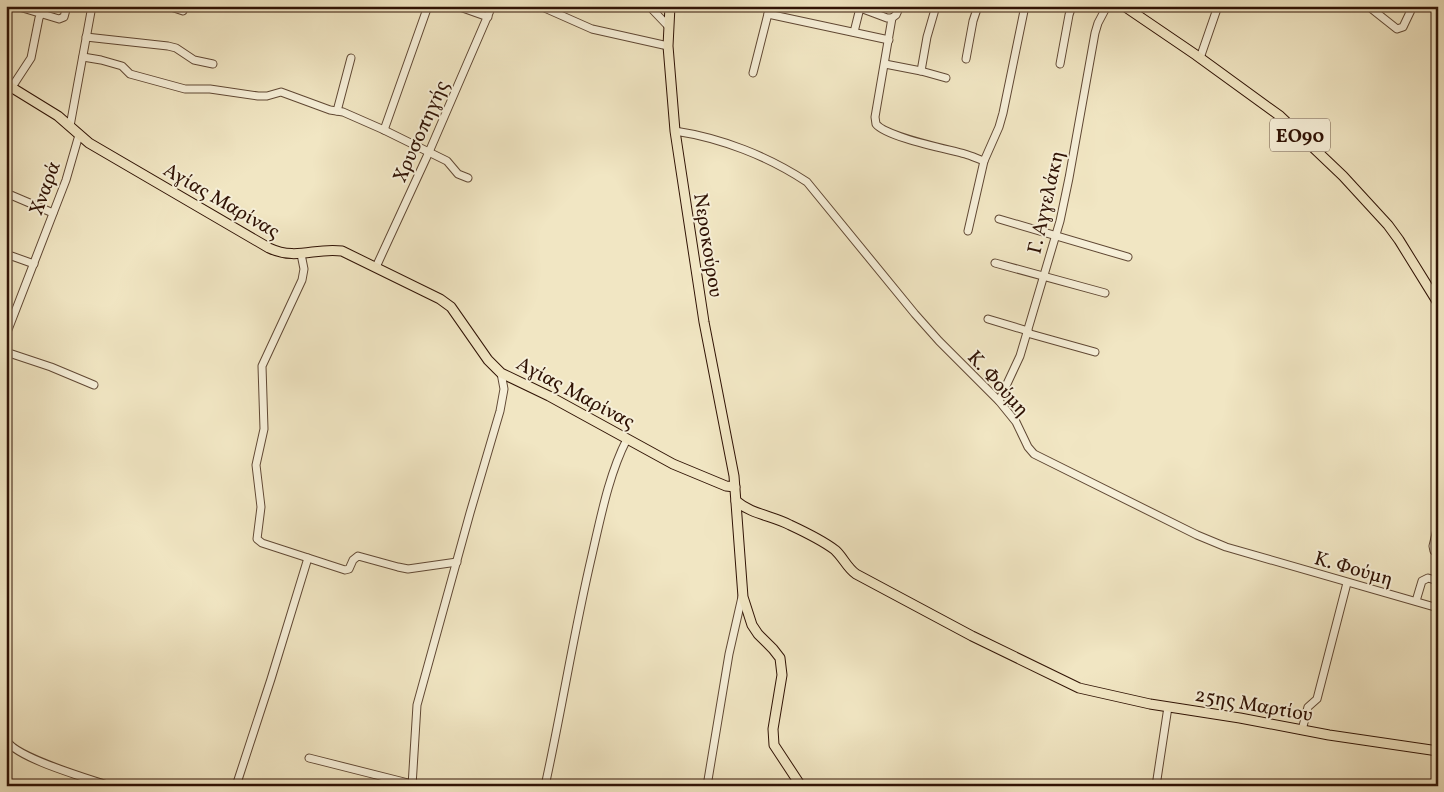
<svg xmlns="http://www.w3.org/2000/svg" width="1444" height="792" font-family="Vollkorn,serif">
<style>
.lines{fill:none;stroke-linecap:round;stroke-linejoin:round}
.minor-casing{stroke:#604834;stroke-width:9}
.major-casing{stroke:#301305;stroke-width:11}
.minor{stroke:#f6efd8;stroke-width:7}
.major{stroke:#f1e6c3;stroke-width:9}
.labels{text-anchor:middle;stroke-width:4;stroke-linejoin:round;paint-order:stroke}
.shield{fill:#f6efd8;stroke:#6b5544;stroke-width:1}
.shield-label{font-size:19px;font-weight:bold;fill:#301305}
.street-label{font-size:20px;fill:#301305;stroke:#f6efd8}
</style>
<rect width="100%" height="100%" fill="#f1e6c3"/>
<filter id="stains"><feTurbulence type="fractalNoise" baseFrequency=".004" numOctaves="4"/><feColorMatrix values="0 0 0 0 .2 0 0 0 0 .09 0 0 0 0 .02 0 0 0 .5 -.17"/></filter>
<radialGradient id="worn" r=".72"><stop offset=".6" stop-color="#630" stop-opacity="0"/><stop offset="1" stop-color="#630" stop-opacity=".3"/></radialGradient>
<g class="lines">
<defs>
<g id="minor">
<polyline points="16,6 59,19 64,17 67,6"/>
<polyline points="168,6 183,11"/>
<polyline points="457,6 488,17"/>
<polyline points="540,6 592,29 668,46"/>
<polyline points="649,6 669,27"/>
<polyline points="855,6 887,18 892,18"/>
<path d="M900,6L896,15L892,18L875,117L876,124C886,137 947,149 965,154C972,156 978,159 984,161"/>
<polyline points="1368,6 1397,29 1403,27 1413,6"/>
<polyline points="768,14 889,40"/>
<polyline points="854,32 860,8"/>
<polyline points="86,37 168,46 176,48 194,60 213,64"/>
<polyline points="83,57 101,60 122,66 130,74 185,89 210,89 258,96 267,96 281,92 330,110 343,112 384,130 447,161 458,174 468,178"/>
<polyline points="1200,58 1218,6"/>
<polyline points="966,59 973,21 978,6"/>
<polyline points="885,64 921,71 946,78"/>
<polyline points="1060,64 1069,15 1072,6"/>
<polyline points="921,71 927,37 936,6"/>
<polyline points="753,73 770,6"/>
<polyline points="12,87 31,58 39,18 45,6"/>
<polyline points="337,111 351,58"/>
<polyline points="70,126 92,6"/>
<polyline points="384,130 428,6"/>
<path d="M675,131C721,138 768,156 807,182L915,314L939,341L999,401L1016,422L1028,447L1034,454L1197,535L1226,547L1438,608"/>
<polyline points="6,193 53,213"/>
<polyline points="999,219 1128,257"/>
<polyline points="968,231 984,161 999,127 1003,113 1025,6"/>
<polyline points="6,254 34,264"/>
<polyline points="301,254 304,269 302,280 262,366 264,429 256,465 261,507 257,539 262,543 345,570 349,569 353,560 358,556 398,567 408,569 457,562"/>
<polyline points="995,263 1105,293"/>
<polyline points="376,267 429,152 492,6"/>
<polyline points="988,319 1028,331"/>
<polyline points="1027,333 1095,352"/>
<polyline points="6,335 66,180 79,135"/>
<polyline points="6,352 51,367 94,385"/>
<polyline points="999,401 1020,356 1060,221 1069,178 1095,33 1098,23 1107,6"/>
<polyline points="1438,525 1433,546 1434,551 1438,553"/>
<polyline points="1416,601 1422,581 1428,578 1438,581"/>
<polyline points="1302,730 1308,707 1317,699 1347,583"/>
<path d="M6,739C12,757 90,779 110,786"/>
<polyline points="309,758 412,784"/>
<polyline points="236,786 271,679 308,558"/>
<polyline points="412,786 417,705 470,513 500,411 504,389 501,373"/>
<path d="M545,786C562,709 574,631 592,555C601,516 609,474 627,439"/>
<polyline points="707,786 729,654 742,597"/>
<polyline points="1156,786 1168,707"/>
</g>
<g id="major">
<polyline points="670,6 668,46 675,131 704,322 734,476 743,597 752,625 758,634 773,649 780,658 782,675 773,729 774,745 801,786"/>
<polyline points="1124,6 1196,55 1280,116 1343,176 1388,225 1399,240 1438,303"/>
<path d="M6,84L58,116L89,143L269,248C297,261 315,247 342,251L440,299L451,307L488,360L501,373L549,396L673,464L726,486L735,487"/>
<path d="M736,501C751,514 773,516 790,525C805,532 822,540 835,550C843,557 847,568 856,574L972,636L1079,688L1150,704L1240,718L1329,735L1438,751"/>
</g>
</defs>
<use href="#minor" class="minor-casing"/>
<use href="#major" class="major-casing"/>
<use href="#minor" class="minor"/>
<use href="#major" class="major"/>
</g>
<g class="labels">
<rect class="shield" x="1270" y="118.5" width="60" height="33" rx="4"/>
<g class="shield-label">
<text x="1300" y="142">ΕΟ90</text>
</g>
<g class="street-label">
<text transform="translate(420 131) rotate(-66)" y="7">Χρυσοπηγής</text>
<text transform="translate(44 188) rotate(-70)" y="7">Χναρά</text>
<text transform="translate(222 200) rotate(30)" y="7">Αγίας Μαρίνας</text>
<text transform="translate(1045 202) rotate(-77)" y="7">Γ. Αγγελάκη</text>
<text transform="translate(709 245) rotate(81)" y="7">Νεροκούρου</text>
<text transform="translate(999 383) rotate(48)" y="7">Κ. Φούμη</text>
<text transform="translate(576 392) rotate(28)" y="7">Αγίας Μαρίνας</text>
<text transform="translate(1354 568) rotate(16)" y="7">Κ. Φούμη</text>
<text transform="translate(1254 704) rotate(10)" y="7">25ης Μαρτίου</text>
</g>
</g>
<rect width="1444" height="792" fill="none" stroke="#f1e6c3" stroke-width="25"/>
<rect x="8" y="8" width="1429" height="777" fill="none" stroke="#301305" stroke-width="2.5"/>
<rect x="12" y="12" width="1419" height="767" fill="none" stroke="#301305"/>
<rect width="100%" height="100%" filter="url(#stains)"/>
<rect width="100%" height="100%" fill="url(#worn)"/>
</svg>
